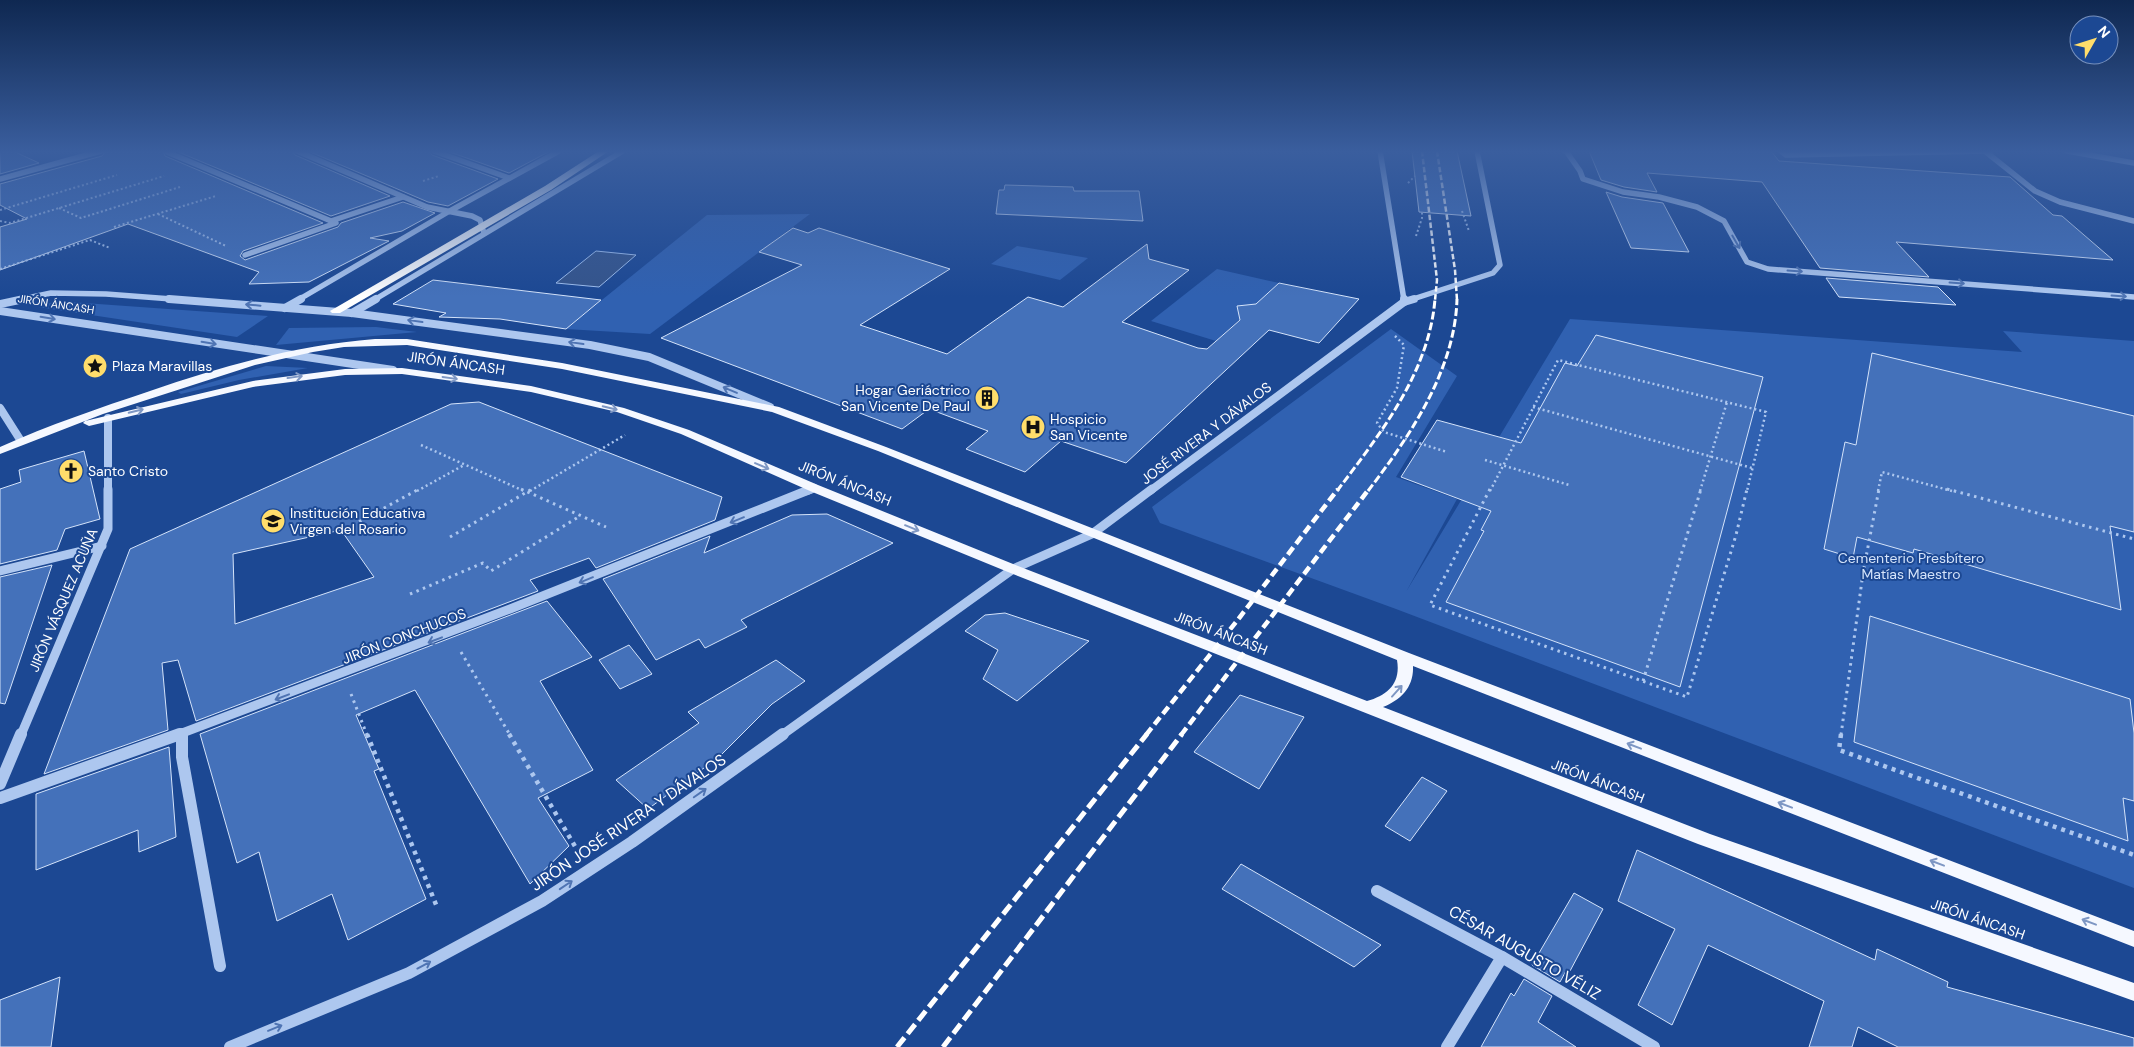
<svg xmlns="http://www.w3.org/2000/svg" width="2134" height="1047" font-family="'DM Sans',sans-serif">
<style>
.green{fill:#3061b1}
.water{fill:#34548b;stroke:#a1c1f0}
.building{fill:#4471ba;stroke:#d4e3fa;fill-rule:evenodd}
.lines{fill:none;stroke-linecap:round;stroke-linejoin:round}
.path-far3{stroke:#adc7ef;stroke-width:2;stroke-dasharray:2 2.5;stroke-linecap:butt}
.path-far2{stroke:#adc7ef;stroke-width:2.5;stroke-dasharray:2 3;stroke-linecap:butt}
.path-far1{stroke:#adc7ef;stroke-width:3;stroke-dasharray:2.5 4.5;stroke-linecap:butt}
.path{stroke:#adc7ef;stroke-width:4.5;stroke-dasharray:4 5;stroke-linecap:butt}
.minor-far3{stroke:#adc7ef;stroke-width:5.5}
.minor-far2{stroke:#adc7ef;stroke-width:8}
.minor-far1{stroke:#adc7ef;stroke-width:9}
.minor{stroke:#adc7ef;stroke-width:12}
.major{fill:#f5f8ff;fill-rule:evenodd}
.highway{fill:#fff;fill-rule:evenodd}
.rail-far3{stroke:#fff;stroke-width:2.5;stroke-dasharray:5.5 2.5;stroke-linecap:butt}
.rail-far2{stroke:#fff;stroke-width:3;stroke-dasharray:8 3;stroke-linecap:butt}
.rail-far1{stroke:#fff;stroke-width:4.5;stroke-dasharray:9 4.5;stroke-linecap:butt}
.rail{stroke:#fff;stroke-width:5;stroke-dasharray:12 5;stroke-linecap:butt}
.oneway{stroke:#4f74b3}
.oneway2{stroke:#7e97c4}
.labels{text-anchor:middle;stroke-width:4;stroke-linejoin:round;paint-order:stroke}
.far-street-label{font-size:11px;fill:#fff;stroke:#1c4893}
.street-label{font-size:14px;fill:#fff;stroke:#1c4893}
.poi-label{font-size:14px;fill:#fff;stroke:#1c4893;text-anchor:start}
.park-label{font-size:14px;fill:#d4e3fa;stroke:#1c4893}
.near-street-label{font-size:16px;fill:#fff;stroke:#1c4893}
</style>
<rect width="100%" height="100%" fill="#1c4893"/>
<g class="green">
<polygon points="810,214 650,334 566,329 707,215"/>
<polygon points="1017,246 1088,258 1060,280 991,264"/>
<polygon points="1217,269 1279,283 1216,341 1151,321"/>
<polygon points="56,301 268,316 237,337 38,307"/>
<polygon points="1570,319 2022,352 2003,331 2134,341 2134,888 1396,609 1160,523 1152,507 1391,329 1457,376 1396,477 1457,499 1406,592"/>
<polygon points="376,327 417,332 276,345 289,328"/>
<polygon points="266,366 308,368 239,380 181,394 178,392"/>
</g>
<polygon class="water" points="596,251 636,255 599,287 556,283"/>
<g class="building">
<polygon points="0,151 13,151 39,163 0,174"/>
<polygon points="106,151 163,151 165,156 323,223 243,251 240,256 245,260 338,227 341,223 403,202 435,213 402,231 370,238 389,241 309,282 249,284 259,272 128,224 0,270 0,227 27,219 0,205 0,184 102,156"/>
<polygon points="176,151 292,151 295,155 390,196 331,216"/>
<polygon points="308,151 429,151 432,155 498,179 448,206 428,202"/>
<polygon points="447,151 550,151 509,173"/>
<polygon points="1412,151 1457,151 1471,216 1419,212"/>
<polygon points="1589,151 1771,151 1779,161 2010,177 2053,215 2062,216 2113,260 1896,242 1929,277 1820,268 1762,182 1647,173 1657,192 1624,187 1601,180"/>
<polygon points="1005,185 1073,187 1074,191 1139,191 1143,221 996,214 999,190 1004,190"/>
<polygon points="1606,192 1622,197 1663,203 1689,252 1631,248"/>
<polygon points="793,228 808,233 819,228 950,269 860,325 947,354 1028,297 1063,307 1147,244 1149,259 1189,270 1122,322 1198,348 1207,349 1240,320 1237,306 1256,304 1279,283 1359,299 1319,343 1269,330 1126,463 1061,441 1025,472 966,449 988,431 929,409 902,429 661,338 802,265 759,252"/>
<polygon points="1826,278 1938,287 1956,305 1839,297"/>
<polygon points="433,280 601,300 566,329 500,319 439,317 446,313 393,304"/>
<polygon points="1596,335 1763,377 1680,687 1446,602 1484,531 1481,530 1491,511 1401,477 1437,420 1521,443 1565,363 1577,366"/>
<polygon points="1872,353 2134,416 2134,532 2110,526 2121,610 1914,549 1913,553 1857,537 1853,558 1824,549 1845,442 1856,445"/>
<path d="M479,402L722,497L715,520L596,568L589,558L530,580L538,591L196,721L178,660L162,663L168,730L44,774L130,549L451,404ZM341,530L374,577L235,624L233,554Z"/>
<polygon points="84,451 100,519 65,529 57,550 0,564 0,489 21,482 19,470"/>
<polygon points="827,514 893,543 741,620 747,627 705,648 699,639 656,660 603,579 710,536 704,553 792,515"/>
<polygon points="52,565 5,704 0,703 0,577"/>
<polygon points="547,601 592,657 540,681 593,770 538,798 569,846 530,884 415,690 356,715 379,769 374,771 426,899 348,940 332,894 277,921 259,852 237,863 200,734"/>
<polygon points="1005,613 1089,641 1017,701 983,679 998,650 965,631 985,615"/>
<polygon points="1870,616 2130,699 2134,733 2134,801 2123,798 2128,841 1854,742"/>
<polygon points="629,645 652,674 620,689 599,660"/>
<polygon points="776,660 805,681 772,704 719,757 648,809 616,780 699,723 688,712"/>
<polygon points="1240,695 1304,717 1259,789 1194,752"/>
<polygon points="169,747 176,837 139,852 138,830 36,870 36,794"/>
<polygon points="1422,777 1447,791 1410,841 1385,826"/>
<polygon points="1637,850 1875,960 1877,949 1948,982 1947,987 2134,1038 2134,1047 1898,1047 1858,1027 1852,1047 1809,1047 1824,1001 1708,945 1672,1025 1638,1005 1675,929 1618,901"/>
<polygon points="1241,864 1381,945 1354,967 1222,889"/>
<polygon points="1574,893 1603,909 1570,971 1567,969 1560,982 1532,965"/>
<polygon points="60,977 51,1047 0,1047 0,1000"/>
<polygon points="1524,979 1552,996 1538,1022 1576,1047 1481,1047 1511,993 1514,996"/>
</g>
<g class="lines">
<g class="path-far3">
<polyline points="423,181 439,176"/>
<polyline points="1408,183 1415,176"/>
<polyline points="59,208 81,218 180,187"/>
<polyline points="0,210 117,175"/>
<polyline points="1462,211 1469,231"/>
<polyline points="158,214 226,246"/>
<polyline points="0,221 10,223 164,176"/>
<polyline points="114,227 216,196"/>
<polyline points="1416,236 1422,218 1422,210"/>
<polyline points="0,269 90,240 110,248"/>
</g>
<g class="path-far2">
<polyline points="1395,336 1404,345 1397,388 1377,423 1384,432 1447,452"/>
<polyline points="1533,407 1752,468"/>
<polyline points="421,445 524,491"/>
<polyline points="1485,460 1569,485"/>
<polyline points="417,491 464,465"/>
<polyline points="530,491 625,435"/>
<polyline points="1490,491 1558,360 1766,412 1747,491"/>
<polyline points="1700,491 1727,402"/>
<polyline points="1878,491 1882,472 1952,491"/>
</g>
<g class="path-far1">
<polyline points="521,489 606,527"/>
<polyline points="1490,489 1430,605 1687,697 1736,535 1747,489"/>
<polyline points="1947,489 2134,539"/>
<polyline points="353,525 419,489"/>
<polyline points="450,537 532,489"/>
<polyline points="410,594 483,563 491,571 580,516"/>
<polyline points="461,652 510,735"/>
<polyline points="1643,681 1701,489"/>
<polyline points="351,694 367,735"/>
<polyline points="1841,735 1863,573 1879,489"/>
</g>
<g class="path">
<polyline points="367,734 437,907"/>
<polyline points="509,734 576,848"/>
<polyline points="1841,734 1839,750 2134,855"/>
</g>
<g class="minor-far3">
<polyline points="297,151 427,207 472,216 480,220 484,233"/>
<polyline points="434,151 509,178"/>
<polyline points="1380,151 1404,300"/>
<polyline points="1566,151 1580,171 1583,179 1623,192 1659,197 1697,207 1724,221 1747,262 1768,269 2134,297"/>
<polyline points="1781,151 1786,155 1989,151"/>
<polyline points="2067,151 2134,163"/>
<polyline points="167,152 331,221"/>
<polyline points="1986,152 2035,191 2060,202 2134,221"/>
<polyline points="0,179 101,151"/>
<polyline points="245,255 336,223 331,221 403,197"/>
<polyline points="18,300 51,293 106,294 185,300"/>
<polyline points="298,300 448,212 559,151"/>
<polyline points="374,300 623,151"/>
<polyline points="1410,300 1493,273 1500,265 1477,151"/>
</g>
<g class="minor-far2">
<polyline points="169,299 352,313 590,345 649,357 770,407"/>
<polyline points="1404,299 1404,302"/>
<polyline points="0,304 24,299"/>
<polyline points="285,308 301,299"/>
<polyline points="0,311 393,370"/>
<polyline points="352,313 376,299"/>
<polyline points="0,408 21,441"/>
<polyline points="108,418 108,491"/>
<polyline points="807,491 814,488"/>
<polyline points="1150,491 1404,302 1414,299"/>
</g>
<g class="minor-far1">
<polyline points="0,571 102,546"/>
<polyline points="21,735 108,529 108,489"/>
<polyline points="177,735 510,609 811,489"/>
<polyline points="782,735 1013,569 1092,534 1152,489"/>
</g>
<g class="minor">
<polyline points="182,734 182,757 220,966"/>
<polyline points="0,784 21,734"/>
<polyline points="0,798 180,734"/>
<polyline points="1377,891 1502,957 1654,1047"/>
<polyline points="230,1047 409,973 542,901 632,842 783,734"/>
<polyline points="1447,1047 1502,957"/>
</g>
<path class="major" d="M375,339H407L562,363L779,407L886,447L1409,653L2134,931V947L1413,666C1414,687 1401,700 1383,707L1710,834L2134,983V1001L1698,844L1008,572L810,491L681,434L617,412L531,392L402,374L345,375L253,387L89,426L83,423L85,421L253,381L345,369L402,368L531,386L624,408L689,430L818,485L1018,566L1367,701C1388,695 1401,683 1397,660L878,451L772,412L562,369L407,345L344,347L313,352L255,365L103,414L0,454V447C49,425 99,408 150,391C224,366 297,345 375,339Z"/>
<polygon class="highway" points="599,151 609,151 551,190 340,313 332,313 330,311 545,186"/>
<g class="rail-far3">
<polyline points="1422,151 1437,280 1435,300"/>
<polyline points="1437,151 1455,270 1457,300"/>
</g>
<g class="rail-far2">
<path d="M1337,491C1380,434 1429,373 1435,299"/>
<path d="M1368,491C1410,436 1455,370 1457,299"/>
</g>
<g class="rail-far1">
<polyline points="1146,735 1240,617 1338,489"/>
<polyline points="1181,735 1369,489"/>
</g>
<g class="rail">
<polyline points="897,1047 1147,734"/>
<polyline points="943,1047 1182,734"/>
</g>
</g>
<defs><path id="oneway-shaft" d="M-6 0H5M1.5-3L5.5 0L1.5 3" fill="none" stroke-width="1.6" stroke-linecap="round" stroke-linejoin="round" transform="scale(1.25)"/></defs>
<g class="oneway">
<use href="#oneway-shaft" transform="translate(1736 242) rotate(60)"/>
<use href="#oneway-shaft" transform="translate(1795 271) rotate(4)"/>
<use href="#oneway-shaft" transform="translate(1957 283) rotate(4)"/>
<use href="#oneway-shaft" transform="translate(2119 296) rotate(4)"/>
<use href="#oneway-shaft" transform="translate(253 305) rotate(-175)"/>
<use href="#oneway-shaft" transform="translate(48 318) rotate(9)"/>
<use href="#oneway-shaft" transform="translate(415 321) rotate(-172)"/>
<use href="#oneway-shaft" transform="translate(209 343) rotate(9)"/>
<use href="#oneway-shaft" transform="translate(576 343) rotate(-172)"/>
<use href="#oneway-shaft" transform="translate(730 390) rotate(-157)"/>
<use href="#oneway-shaft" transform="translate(737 520) rotate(158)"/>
<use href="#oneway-shaft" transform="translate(586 580) rotate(158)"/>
<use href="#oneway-shaft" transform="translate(435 640) rotate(159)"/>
<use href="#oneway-shaft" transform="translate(282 697) rotate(159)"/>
<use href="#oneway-shaft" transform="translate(700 793) rotate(-35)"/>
<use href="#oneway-shaft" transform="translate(566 885) rotate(-34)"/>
<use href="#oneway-shaft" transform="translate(424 965) rotate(-28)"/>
<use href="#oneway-shaft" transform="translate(275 1028) rotate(-22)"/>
</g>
<g class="oneway2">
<use href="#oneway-shaft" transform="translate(295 377) rotate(-8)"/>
<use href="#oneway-shaft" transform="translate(450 378) rotate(8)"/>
<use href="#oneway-shaft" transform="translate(610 408) rotate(13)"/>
<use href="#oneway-shaft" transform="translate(136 411) rotate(-13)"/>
<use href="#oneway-shaft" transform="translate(762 466) rotate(23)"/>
<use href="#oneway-shaft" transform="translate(912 528) rotate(22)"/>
<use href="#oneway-shaft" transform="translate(1397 691) rotate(-48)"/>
<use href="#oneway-shaft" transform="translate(1634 746) rotate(-159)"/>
<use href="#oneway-shaft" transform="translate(1785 805) rotate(-159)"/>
<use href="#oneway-shaft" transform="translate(1937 863) rotate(-159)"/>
<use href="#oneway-shaft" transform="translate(2089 922) rotate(-159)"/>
</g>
<linearGradient id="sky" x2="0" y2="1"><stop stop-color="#0f2851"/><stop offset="0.51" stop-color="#3a5e9e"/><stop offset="1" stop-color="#3a5e9e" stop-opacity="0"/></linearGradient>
<rect width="2134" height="297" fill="url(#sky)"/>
<defs>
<symbol id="sight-disc" viewBox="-11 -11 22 22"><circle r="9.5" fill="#ffdd6b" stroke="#1c4893"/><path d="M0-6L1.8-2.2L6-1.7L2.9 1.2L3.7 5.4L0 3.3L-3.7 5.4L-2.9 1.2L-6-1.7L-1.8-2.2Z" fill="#111"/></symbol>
<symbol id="building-disc" viewBox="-11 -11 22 22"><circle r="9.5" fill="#ffdd6b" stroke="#1c4893"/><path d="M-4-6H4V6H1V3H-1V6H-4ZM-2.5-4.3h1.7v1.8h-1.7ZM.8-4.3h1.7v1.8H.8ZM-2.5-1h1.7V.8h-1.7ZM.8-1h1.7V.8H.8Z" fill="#111"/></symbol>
<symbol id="hospital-disc" viewBox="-11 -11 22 22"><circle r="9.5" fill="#ffdd6b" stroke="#1c4893"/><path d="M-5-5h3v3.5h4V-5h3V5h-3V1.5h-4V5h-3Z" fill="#111"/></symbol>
<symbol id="church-disc" viewBox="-11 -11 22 22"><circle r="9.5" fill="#ffdd6b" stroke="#1c4893"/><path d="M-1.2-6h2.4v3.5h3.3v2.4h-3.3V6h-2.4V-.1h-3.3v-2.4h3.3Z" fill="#111"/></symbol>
<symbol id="school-disc" viewBox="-11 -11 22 22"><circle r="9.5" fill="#ffdd6b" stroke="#1c4893"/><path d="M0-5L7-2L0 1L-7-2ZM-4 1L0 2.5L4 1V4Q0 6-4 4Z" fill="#111"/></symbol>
</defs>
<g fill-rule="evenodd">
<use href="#sight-disc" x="81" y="352" width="28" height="28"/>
<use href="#building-disc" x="973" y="384" width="28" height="28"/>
<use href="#hospital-disc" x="1019" y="413" width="28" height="28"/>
<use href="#church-disc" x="57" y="457" width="28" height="28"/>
<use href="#school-disc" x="259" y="507" width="28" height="28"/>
</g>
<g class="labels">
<g class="far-street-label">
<text transform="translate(56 304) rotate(9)" y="4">JIRÓN ÁNCASH</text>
</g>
<g class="street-label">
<text transform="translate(456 363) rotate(8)" y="5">JIRÓN ÁNCASH</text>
<text transform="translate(1206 433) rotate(-37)" y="5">JOSÉ RIVERA Y DÁVALOS</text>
<text transform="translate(845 483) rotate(22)" y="5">JIRÓN ÁNCASH</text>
<text transform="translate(63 600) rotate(-67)" y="5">JIRÓN VÁSQUEZ ACUÑA</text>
<text transform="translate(1221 633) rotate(21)" y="5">JIRÓN ÁNCASH</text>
<text transform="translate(404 636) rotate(-21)" y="5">JIRÓN CONCHUCOS</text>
<text transform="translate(1598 781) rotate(21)" y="5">JIRÓN ÁNCASH</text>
<text transform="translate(1978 919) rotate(19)" y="5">JIRÓN ÁNCASH</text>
</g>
<g class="poi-label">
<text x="112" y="371">Plaza Maravillas</text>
<text x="970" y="395" text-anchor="end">Hogar Geriáctrico<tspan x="970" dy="16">San Vicente De Paul</tspan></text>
<text x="1050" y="424">Hospicio<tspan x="1050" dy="16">San Vicente</tspan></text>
<text x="88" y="476">Santo Cristo</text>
<text x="290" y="518">Institución Educativa<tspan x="290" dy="16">Virgen del Rosario</tspan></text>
</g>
<g class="park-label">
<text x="1911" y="563">Cementerio Presbítero<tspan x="1911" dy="16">Matías Maestro</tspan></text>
</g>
<g class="near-street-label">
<text transform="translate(628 822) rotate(-34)" y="6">JIRÓN JOSÉ RIVERA Y DÁVALOS</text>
<text transform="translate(1525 952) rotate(30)" y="6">CÉSAR AUGUSTO VÉLIZ</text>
</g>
</g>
<g transform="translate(2094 40) rotate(51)"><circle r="24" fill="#1c4893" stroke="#7791be"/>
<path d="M0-4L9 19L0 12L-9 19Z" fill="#ffdd6b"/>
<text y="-8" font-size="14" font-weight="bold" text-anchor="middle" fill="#ffffff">N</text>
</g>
</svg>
